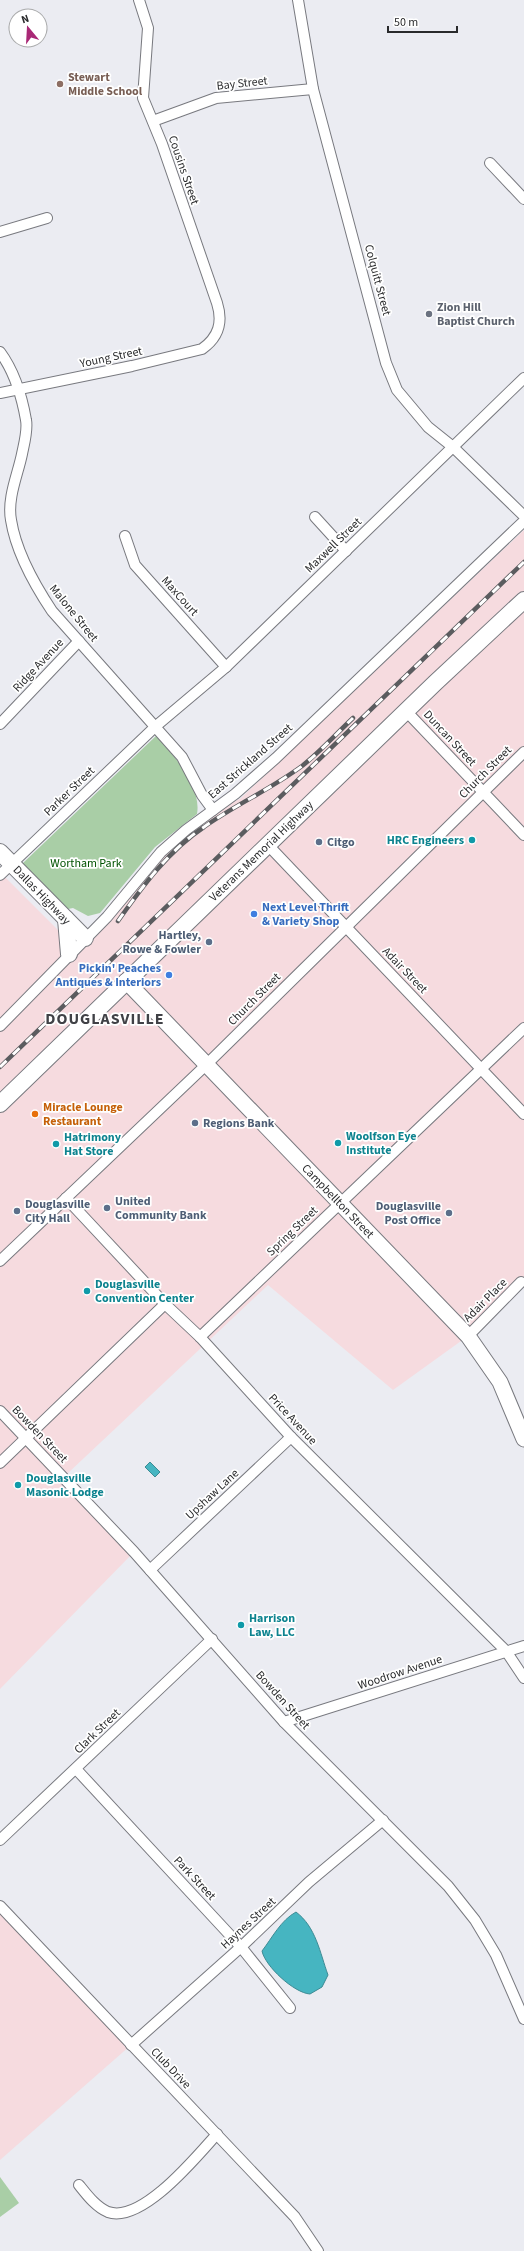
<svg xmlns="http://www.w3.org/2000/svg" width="524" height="2251" font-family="'Source Sans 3',sans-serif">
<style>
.commercial{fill:#f6dbdf}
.green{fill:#a9cea6}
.water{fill:#46b5c1;stroke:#3d8b94}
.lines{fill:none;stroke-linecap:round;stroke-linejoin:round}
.street-casing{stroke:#78797f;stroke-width:12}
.secondary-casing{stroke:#78797f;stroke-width:17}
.primary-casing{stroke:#78797f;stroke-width:18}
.street{stroke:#fff;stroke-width:10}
.secondary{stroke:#fff;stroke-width:15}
.primary{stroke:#fff;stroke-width:16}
.rail-casing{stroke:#5b5c5f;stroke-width:4.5}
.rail{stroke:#fff;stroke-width:3;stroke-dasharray:9;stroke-linecap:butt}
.education-dot{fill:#8d6e63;stroke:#fff;stroke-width:1.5}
.worship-dot{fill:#6b7280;stroke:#fff;stroke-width:1.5}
.culture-dot{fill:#0f9aa8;stroke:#fff;stroke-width:1.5}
.service-dot{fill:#5c6f8a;stroke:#fff;stroke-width:1.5}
.shop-dot{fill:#3f7fe0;stroke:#fff;stroke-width:1.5}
.food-dot{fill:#e8710a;stroke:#fff;stroke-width:1.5}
.labels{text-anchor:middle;stroke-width:3.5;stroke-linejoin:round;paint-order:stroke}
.education-label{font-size:12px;font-weight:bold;fill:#785e54;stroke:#fff;text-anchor:start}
.street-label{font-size:12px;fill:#292a2c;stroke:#fff}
.worship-label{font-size:12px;font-weight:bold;fill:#5b616d;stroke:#fff;text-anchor:start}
.culture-label{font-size:12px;font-weight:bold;fill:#0d838f;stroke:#fff;text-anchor:start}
.service-label{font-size:12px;font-weight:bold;fill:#4e5e75;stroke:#fff;text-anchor:start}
.park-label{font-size:12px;fill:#005200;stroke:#fff}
.shop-label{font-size:12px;font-weight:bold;fill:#366cbe;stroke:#fff;text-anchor:start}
.food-label{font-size:12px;font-weight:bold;fill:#c56008;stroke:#fff;text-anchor:start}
.district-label{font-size:16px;font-weight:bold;letter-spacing:1px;fill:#404146;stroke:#fff}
</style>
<rect width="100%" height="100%" fill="#ebecf2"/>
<g class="commercial">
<polygon points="524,530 524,1280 468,1336 393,1390 268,1285 67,1474 134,1552 0,1689 0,872 69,941 116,913 163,855 213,810 240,799"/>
<polygon points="0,1906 131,2045 0,2160"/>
</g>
<g class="green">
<path d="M157,735C173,755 202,787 197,814L155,847L100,913L88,916L73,908L68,909L22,864Z"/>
<polygon points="0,2177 19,2203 0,2217"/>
</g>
<g class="water">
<polygon points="150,1462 160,1472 155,1477 145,1467"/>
<path d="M296,1912C316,1927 320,1953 328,1975L322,1987L310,1994C294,1993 265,1966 262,1951C272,1938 281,1920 296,1912Z"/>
</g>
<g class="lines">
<defs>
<g id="street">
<polyline points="298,0 313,89 386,363 397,390 428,427 453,447 524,516"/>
<polyline points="153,121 216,98 313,89"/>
<polyline points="490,163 524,199"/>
<polyline points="0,232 47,218"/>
<path d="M0,352C14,371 22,397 26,420C28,430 24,444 22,454C18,474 7,498 11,520C16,552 34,584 52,611L182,757L202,795L213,810"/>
<path d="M0,393L132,366L202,349C219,337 223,322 217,303L162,144L143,98L148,28L139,0"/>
<polyline points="315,517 346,551"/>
<polyline points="125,536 135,565 226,667"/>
<polyline points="406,711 524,835"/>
<polyline points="0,724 79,641"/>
<polyline points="267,844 524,1114"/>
<polyline points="0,875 156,726 226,667 524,378"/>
<polyline points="0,1026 107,917 161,852 186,830 235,794 276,758 524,521"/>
<polyline points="66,1198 165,1304 200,1337 291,1437 506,1651 524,1678"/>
<polyline points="0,1261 206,1065 524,752"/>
<polyline points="468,1336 521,1282"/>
<polyline points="200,1337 524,1028"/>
<polyline points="0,1411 134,1552 284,1722 448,1886 475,1920 496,1955 524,2019"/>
<polyline points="0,1463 165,1304"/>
<polyline points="150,1570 291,1437"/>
<polyline points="284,1722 524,1646"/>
<polyline points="76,1769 241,1947 290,2008"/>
<polyline points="0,1840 212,1639"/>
<polyline points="0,1906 295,2217 318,2251"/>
<polyline points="131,2045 241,1947 309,1882 383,1820"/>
<path d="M79,2185C87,2195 96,2207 108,2212C142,2224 197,2156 217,2134"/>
</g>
<polyline id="secondary" points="126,981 468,1336 500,1382 524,1439"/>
<g id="primary">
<polyline points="0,852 85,938"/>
<polyline points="66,919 69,954"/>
<polyline points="0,1104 435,683 524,600"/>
</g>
</defs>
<use href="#street" class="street-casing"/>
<use href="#secondary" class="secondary-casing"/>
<use href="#primary" class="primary-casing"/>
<use href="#street" class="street"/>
<use href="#secondary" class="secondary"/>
<use href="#primary" class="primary"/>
<defs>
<g id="rail">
<path d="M118,921C142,887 169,850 204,827C235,805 271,789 302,766C320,752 336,734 353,718"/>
<polyline points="0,1067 524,562"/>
</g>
</defs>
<use href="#rail" class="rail-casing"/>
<use href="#rail" class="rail"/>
</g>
<circle class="education-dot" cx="60" cy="84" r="4"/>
<circle class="worship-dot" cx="429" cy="314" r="4"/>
<g class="culture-dot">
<circle cx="472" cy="840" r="4"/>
<circle cx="338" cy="1143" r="4"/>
<circle cx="56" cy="1144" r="4"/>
<circle cx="87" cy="1291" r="4"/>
<circle cx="18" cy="1485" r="4"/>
<circle cx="241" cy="1625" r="4"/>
</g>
<g class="service-dot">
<circle cx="319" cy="842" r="4"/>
<circle cx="209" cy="942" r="4"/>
<circle cx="195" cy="1123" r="4"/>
<circle cx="107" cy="1208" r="4"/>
<circle cx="17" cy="1211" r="4"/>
<circle cx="449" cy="1213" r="4"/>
</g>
<g class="shop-dot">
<circle cx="254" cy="914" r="4"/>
<circle cx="169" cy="975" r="4"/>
</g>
<circle class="food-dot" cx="35" cy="1114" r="4"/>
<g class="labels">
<g class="education-label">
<text x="68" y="81">Stewart<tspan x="68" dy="14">Middle School</tspan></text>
</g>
<g class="street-label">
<text transform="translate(242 83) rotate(-6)" y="4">Bay Street</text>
<text transform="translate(184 170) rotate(71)" y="4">Cousins Street</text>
<text transform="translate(378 280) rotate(75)" y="4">Colquitt Street</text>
<text transform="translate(111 357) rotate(-12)" y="4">Young Street</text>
<text transform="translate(333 545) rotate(-44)" y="4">Maxwell Street</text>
<text transform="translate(180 596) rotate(48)" y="4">MaxCourt</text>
<text transform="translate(74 613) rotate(51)" y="4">Malone Street</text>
<text transform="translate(38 665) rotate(-47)" y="4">Ridge Avenue</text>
<text transform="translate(450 738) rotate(47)" y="4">Duncan Street</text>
<text transform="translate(250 761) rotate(-41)" y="4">East Strickland Street</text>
<text transform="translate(485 772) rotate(-45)" y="4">Church Street</text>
<text transform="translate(69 791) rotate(-44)" y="4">Parker Street</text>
<text transform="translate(261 851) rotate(-44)" y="4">Veterans Memorial Highway</text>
<text transform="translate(42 895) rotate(46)" y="4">Dallas Highway</text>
<text transform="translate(405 970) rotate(46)" y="4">Adair Street</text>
<text transform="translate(254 999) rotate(-45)" y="4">Church Street</text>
<text transform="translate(338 1201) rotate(46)" y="4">Campbellton Street</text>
<text transform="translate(292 1231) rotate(-44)" y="4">Spring Street</text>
<text transform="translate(485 1300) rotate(-45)" y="4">Adair Place</text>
<text transform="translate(293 1419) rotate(47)" y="4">Price Avenue</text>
<text transform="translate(40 1434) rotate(46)" y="4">Bowden Street</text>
<text transform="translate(212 1494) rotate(-43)" y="4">Upshaw Lane</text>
<text transform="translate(400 1672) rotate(-18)" y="4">Woodrow Avenue</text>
<text transform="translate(283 1700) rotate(48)" y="4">Bowden Street</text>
<text transform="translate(97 1731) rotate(-44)" y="4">Clark Street</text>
<text transform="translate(195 1878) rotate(47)" y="4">Park Street</text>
<text transform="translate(248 1923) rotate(-43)" y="4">Haynes Street</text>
<text transform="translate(171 2068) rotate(46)" y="4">Club Drive</text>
</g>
<g class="worship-label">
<text x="437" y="311">Zion Hill<tspan x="437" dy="14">Baptist Church</tspan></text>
</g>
<g class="culture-label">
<text x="464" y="844" text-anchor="end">HRC Engineers</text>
<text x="346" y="1140">Woolfson Eye<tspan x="346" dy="14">Institute</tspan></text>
<text x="64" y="1141">Hatrimony<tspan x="64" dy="14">Hat Store</tspan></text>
<text x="95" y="1288">Douglasville<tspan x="95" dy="14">Convention Center</tspan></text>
<text x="26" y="1482">Douglasville<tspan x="26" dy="14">Masonic Lodge</tspan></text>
<text x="249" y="1622">Harrison<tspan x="249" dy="14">Law, LLC</tspan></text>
</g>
<g class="service-label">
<text x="327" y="846">Citgo</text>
<text x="201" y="939" text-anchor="end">Hartley,<tspan x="201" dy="14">Rowe &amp; Fowler</tspan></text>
<text x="203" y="1127">Regions Bank</text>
<text x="115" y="1205">United<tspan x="115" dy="14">Community Bank</tspan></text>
<text x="25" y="1208">Douglasville<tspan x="25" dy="14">City Hall</tspan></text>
<text x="441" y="1210" text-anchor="end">Douglasville<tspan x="441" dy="14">Post Office</tspan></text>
</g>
<g class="park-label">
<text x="86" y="867">Wortham Park</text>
</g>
<g class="shop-label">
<text x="262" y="911">Next Level Thrift<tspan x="262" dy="14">&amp; Variety Shop</tspan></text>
<text x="161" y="972" text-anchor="end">Pickin' Peaches<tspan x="161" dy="14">Antiques &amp; Interiors</tspan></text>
</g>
<g class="food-label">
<text x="43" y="1111">Miracle Lounge<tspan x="43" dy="14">Restaurant</tspan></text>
</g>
<g class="district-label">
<text x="105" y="1024">DOUGLASVILLE</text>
</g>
</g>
<g transform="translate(28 28) rotate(342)"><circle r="19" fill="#ffffff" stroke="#a9aaab"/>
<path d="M0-3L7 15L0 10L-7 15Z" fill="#a92876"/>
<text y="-6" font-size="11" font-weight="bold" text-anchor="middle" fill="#292a2c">N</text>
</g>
<path d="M388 26v6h69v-6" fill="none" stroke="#292a2c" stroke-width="2"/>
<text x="394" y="26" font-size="12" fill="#292a2c" stroke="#ffffff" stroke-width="3" paint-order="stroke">50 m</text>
</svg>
